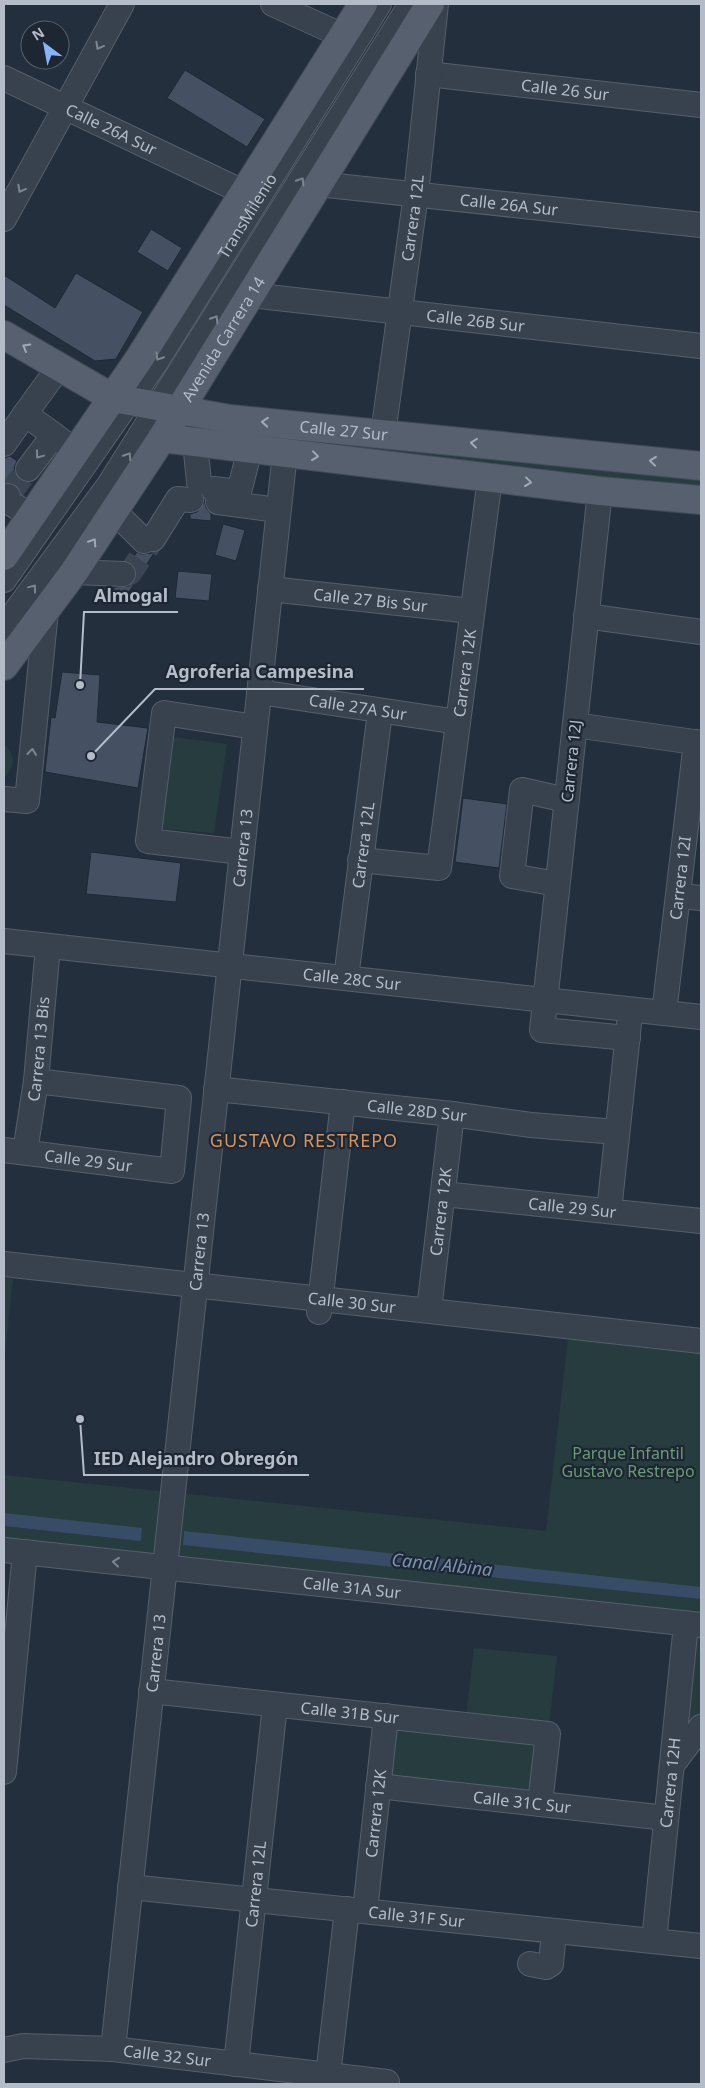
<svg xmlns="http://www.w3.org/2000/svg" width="705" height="2088" font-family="'Noto Sans',sans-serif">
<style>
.green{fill:#263c3f}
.water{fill:#394c67}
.building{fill:#455162;stroke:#1f2835}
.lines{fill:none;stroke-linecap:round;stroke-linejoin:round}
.minor-tunnel{stroke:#3a4453;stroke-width:24;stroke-dasharray:24 12;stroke-linecap:butt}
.minor-casing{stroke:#565f6c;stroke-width:26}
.major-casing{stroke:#414a57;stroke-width:30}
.minor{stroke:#38414e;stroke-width:24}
.major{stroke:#56606e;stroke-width:28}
.oneway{stroke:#7c8592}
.oneway2{stroke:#a1aab7}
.labels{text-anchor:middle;stroke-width:4.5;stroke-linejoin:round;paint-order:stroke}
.street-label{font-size:16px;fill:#b4bcc9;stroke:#1d2633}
.park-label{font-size:16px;fill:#6b9a76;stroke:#1d2633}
.neighbourhood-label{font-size:18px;letter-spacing:1px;fill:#d59563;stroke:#1d2633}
.water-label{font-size:18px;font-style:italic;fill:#7c92b1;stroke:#1d2633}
.leader{fill:none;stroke:#b4bcc9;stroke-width:2}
.callout-dot{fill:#b4bcc9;stroke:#1d2633;stroke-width:2}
.callout-label{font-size:18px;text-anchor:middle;font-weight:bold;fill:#b4bcc9;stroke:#1d2633;stroke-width:4.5;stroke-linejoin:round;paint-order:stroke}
</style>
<rect width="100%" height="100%" fill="#242f3e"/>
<g class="green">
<polygon points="313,433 701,474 701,490 312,448"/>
<polygon points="174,737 227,744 214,833 162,829"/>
<path d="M4,745C16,754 15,768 4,778Z"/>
<polygon points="4,1278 13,1279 4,1363"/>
<polygon points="568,1338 701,1352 701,1716 681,1743 694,1619 4,1542 4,1475 546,1531"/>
<polygon points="474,1648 557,1656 549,1725 466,1717"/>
<polygon points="391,1727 541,1743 535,1796 385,1780"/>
</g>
<g class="water">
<polygon points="4,1513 142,1528 141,1541 4,1526"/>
<polygon points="184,1531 701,1587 701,1599 183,1545"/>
</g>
<g class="building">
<polygon points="185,70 265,119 247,147 167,98"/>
<polygon points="151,229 182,248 168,271 137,252"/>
<polygon points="76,273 143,312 116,359 95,361 4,305 4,275 55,308"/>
<polygon points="10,456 17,461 14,468 19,480 31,482 22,494 16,485 4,483 4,458"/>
<polygon points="205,502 206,508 211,514 211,521 190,519 190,514 197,512"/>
<polygon points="223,524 245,530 236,561 215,555"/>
<polygon points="137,552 141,554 154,553 121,604 108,597 115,587 129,586 135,581 135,568 130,562"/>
<polygon points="178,571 212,574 209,601 175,598"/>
<polygon points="62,672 100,675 97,722 148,728 138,788 45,772 51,717 55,718"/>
<polygon points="463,798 507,804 499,868 455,862"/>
<polygon points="91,852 181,863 176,902 86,894"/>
</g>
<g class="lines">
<g class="minor-tunnel">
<polyline points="8,496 28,469"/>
<polyline points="123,574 130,573 149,545 144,541"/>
</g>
<defs>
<g id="minor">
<polyline points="273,4 343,36"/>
<path id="s1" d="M428,74L701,105"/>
<path id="s2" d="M4,78L245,193"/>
<path id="s3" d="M318,184L701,225"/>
<polyline points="4,219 122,4"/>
<path id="s4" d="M251,295L701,346"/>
<path id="s5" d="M383,434L416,194L436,4"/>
<polyline points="54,435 25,414 59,367"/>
<polyline points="195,442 199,482"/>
<polyline points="4,444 25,414"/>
<polyline points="28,469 54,435 67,445"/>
<polyline points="213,489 239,492 250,449"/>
<polyline points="600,491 542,1030 628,1038"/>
<polyline points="8,496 5,500 32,516"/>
<polyline points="218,502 278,510"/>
<polyline points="114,511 144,541"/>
<polyline points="153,539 178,499 191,500"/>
<polyline points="74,572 123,574"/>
<path id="s6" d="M4,580L156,362L379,4"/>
<path id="s7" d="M270,589L472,611"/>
<polyline points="586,616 701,632"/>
<polyline points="4,627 109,485 411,4"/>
<path id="s8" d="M259,692L458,722"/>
<polyline points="575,725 701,743"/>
<polyline points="4,799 27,801 46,611"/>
<polyline points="242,852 148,841 164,713 255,727"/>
<path id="s9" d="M360,860L439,868L490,478"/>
<polyline points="557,884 512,876 522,790 566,800"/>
<polyline points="679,896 701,898"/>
<path id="s10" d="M4,941L701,1017"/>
<path id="s11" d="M346,978L380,712"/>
<path id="s12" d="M664,1013L696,742"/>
<path id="s13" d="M216,1089L452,1114L531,1125L617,1132"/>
<path id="s14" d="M4,1150L172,1171L179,1098L36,1081"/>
<path id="s15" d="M25,1152L36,1081L48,946"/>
<path id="s16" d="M443,1194L701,1221"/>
<polyline points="609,1211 629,1024"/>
<path id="s17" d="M4,1264L701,1341"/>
<path id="s18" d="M429,1310L452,1114"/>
<polyline points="319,1312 343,1102"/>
<path id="s19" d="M4,1550L701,1625"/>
<path id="s20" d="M151,1691L548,1734L540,1804"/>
<polyline points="672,1765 701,1727"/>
<polyline points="4,1772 25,1552"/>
<path id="s21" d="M378,1786L666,1818"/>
<path id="s22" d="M130,1887L701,1946"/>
<path id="s23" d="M365,1911L386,1716"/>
<path id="s24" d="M654,1941L686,1624"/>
<polyline points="530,1964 546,1967 551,1964 554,1931"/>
<path id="s25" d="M113,2049L285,453"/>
<path id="s26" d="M4,2050L23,2046L113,2049L387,2082"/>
<path id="s27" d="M236,2064L275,1705"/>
<polyline points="327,2084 347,1909"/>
</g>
<g id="major">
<path id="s28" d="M4,335L113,398L230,419L701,466"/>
<polyline points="162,438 600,491 701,500"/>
<polyline points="4,556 139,359 363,4"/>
<path id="s29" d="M4,666L74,572L162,438L430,4"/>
</g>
</defs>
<use href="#minor" class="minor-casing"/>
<use href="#major" class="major-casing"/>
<use href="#minor" class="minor"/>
<use href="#major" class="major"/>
</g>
<defs><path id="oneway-chevron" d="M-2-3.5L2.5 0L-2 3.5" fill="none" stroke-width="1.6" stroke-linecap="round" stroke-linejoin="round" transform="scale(1.25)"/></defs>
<g class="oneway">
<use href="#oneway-chevron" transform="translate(99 46) rotate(119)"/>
<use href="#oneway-chevron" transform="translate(301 181) rotate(-58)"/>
<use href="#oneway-chevron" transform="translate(21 189) rotate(119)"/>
<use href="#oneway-chevron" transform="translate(215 319) rotate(-58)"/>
<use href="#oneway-chevron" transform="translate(159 357) rotate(122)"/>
<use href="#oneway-chevron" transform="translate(39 455) rotate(127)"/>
<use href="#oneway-chevron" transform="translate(128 456) rotate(-58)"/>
<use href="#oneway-chevron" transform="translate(33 588) rotate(-53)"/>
<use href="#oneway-chevron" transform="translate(32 752) rotate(-84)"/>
<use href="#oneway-chevron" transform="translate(116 1562) rotate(-174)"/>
</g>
<g class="oneway2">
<use href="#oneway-chevron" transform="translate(26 347) rotate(-150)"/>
<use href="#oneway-chevron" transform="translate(265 422) rotate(-175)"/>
<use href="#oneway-chevron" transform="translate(474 443) rotate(-174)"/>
<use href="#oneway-chevron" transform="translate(315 456) rotate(7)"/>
<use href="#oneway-chevron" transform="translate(653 461) rotate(-174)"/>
<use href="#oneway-chevron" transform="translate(528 482) rotate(7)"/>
<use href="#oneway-chevron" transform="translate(93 542) rotate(-57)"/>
</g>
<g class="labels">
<g class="street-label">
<text dy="6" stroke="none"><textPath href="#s1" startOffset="138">Calle 26 Sur</textPath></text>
<text dy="6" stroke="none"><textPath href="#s2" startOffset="119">Calle 26A Sur</textPath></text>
<text dy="6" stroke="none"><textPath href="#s3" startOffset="192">Calle 26A Sur</textPath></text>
<text dy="6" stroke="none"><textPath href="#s6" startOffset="438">TransMilenio</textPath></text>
<text dy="6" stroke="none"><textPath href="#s5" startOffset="218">Carrera 12L</textPath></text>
<text dy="6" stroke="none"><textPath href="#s4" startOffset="226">Calle 26B Sur</textPath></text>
<text dy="6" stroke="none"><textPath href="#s29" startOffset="394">Avenida Carrera 14</textPath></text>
<text dy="6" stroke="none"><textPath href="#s28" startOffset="359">Calle 27 Sur</textPath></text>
<text dy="6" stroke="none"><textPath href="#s7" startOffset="101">Calle 27 Bis Sur</textPath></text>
<text dy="6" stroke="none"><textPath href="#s9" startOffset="276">Carrera 12K</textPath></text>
<text dy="6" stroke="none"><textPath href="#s8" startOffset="100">Calle 27A Sur</textPath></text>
<text transform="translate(571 761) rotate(-84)" y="6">Carrera 12J</text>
<text dy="6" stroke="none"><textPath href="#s11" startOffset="134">Carrera 12L</textPath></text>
<text dy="6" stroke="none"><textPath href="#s25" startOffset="1208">Carrera 13</textPath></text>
<text dy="6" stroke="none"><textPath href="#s12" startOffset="136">Carrera 12I</textPath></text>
<text dy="6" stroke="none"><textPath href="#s10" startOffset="350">Calle 28C Sur</textPath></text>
<text dy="6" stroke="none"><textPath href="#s15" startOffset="104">Carrera 13 Bis</textPath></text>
<text dy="6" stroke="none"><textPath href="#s13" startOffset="202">Calle 28D Sur</textPath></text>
<text dy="6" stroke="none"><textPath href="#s14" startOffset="85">Calle 29 Sur</textPath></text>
<text dy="6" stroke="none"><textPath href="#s16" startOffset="130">Calle 29 Sur</textPath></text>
<text dy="6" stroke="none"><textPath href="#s18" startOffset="99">Carrera 12K</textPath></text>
<text dy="6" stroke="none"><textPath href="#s25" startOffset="802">Carrera 13</textPath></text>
<text dy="6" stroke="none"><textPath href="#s17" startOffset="350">Calle 30 Sur</textPath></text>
<text dy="6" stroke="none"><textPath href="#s19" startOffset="350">Calle 31A Sur</textPath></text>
<text dy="6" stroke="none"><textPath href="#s25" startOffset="398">Carrera 13</textPath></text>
<text dy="6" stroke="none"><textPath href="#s20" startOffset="200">Calle 31B Sur</textPath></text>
<text dy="6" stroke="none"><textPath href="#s24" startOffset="159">Carrera 12H</textPath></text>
<text dy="6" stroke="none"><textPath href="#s21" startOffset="145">Calle 31C Sur</textPath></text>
<text dy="6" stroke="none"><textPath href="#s23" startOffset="98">Carrera 12K</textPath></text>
<text dy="6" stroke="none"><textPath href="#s27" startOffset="181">Carrera 12L</textPath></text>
<text dy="6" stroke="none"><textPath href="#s22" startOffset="288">Calle 31F Sur</textPath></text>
<text dy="6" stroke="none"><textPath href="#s26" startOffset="164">Calle 32 Sur</textPath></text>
</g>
<g class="park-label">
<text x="628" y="1459">Parque Infantil<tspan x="628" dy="18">Gustavo Restrepo</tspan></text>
</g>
<g class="neighbourhood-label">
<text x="304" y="1147">GUSTAVO RESTREPO</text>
</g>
<g class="water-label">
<text transform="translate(442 1565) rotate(6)" y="6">Canal Albina</text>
</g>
</g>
<path class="leader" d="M80 685L84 612H178M91 756L155 689H364M80 1419L84 1475H309"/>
<g class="callout-dot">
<circle cx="80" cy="685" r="5"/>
<circle cx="91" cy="756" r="5"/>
<circle cx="80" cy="1419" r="5"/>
</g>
<g class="callout-label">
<text x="131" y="602">Almogal</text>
<text x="260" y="678">Agroferia Campesina</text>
<text x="196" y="1465">IED Alejandro Obregón</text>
</g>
<rect width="705" height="2088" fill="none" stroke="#b4bcc9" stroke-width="10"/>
<g transform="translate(45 45) rotate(328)"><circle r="24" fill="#1d2633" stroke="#59626f"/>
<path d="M0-4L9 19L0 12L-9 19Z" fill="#8ab4f8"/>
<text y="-8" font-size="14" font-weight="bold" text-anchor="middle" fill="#b4bcc9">N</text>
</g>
</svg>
